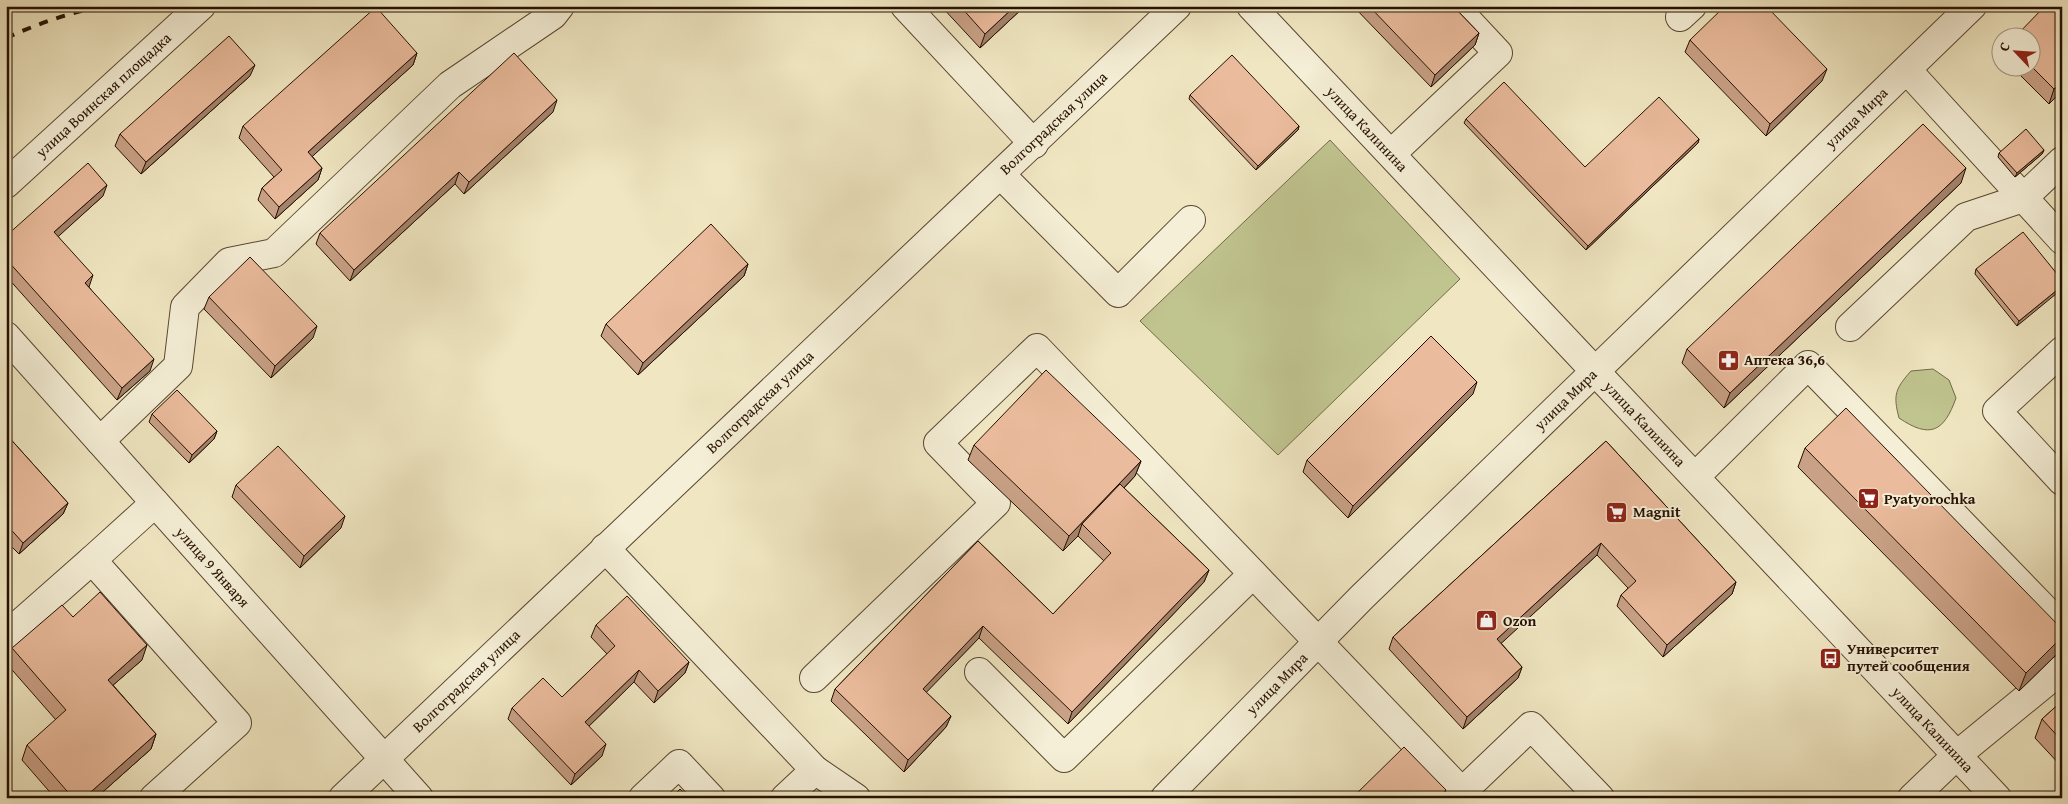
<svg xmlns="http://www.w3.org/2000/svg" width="2068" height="804" font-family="'Gentium Book Plus',serif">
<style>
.green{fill:#c0c48f;stroke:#726a48}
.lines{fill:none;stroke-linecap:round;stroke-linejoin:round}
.minor-casing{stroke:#584630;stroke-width:30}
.minor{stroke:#f5efd7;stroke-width:28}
.rail{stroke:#251000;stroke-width:4;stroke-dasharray:9 9;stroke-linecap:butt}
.wall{fill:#c9a186;stroke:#251000}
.shaded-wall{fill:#a4836d;stroke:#251000}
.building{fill:#eabb9c;stroke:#251000}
.labels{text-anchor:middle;stroke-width:4;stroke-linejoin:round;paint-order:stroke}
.street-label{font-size:15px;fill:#251000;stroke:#f5efd7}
.poi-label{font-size:15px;font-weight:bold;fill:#251000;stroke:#f5efd7;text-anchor:start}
</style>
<rect width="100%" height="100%" fill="#f0e7c2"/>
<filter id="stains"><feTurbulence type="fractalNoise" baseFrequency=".004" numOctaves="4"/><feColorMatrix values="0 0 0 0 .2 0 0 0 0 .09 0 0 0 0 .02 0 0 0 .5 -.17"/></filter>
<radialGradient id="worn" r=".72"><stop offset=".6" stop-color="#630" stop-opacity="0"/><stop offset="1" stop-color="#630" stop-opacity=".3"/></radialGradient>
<g class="green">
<polygon points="1330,140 1460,279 1278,455 1140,321"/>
<path d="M1933,369L1949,380L1956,398C1944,432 1930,439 1899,418C1893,395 1895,389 1911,371Z"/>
</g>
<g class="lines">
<defs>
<g id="minor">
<polyline points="905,6 1034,144"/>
<path id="s1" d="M1251,6L1997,798"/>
<polyline points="1680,17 1692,6"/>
<polyline points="1907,70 2062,240"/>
<polyline points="1391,154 1498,53 1454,6"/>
<polyline points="1001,175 1118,293 1191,220"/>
<path id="s2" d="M6,184L201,6"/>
<polyline points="1850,327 1966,217 2023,198 2062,161"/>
<path id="s3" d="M6,336L419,798"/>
<polyline points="2062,351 1997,411 2062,481"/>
<polyline points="100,441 178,366 185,307 229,262 274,253 450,85 553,15 560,6"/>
<polyline points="1695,477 1808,365 2062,627"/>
<polyline points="605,548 815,770 785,798"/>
<polyline points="6,636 92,560"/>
<polyline points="979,672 1064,758 1253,574"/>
<polyline points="814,678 996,503 938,443 1037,348 1462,792 1531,726 1600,798"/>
<polyline points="815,770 856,798"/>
<polyline points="154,798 237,723 92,560 155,503"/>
<path id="s4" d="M343,798L1177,6"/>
<polyline points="643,798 679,764 711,798"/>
<path id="s5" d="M1165,798L1362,597L1972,6"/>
<polyline points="1912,798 1957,755 2062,669"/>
</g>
</defs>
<use href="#minor" class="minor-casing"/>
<use href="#minor" class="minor"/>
<path class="rail" d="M6,38C37,24 71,12 104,6"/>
</g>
<g class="wall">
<polygon points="941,6 1025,6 980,48"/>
<polygon points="1353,6 1453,6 1479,33 1475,45 1431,87"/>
<polygon points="2030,38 2062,91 2049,104 2013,68 2030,68"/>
<polygon points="1690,40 1822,81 1766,136 1685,52"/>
<polygon points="417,53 413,65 312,156 322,168 318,180 275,219 258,200 262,188 274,177 239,138 243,126"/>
<polygon points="250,76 141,174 115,146 120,134"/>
<polygon points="1190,95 1299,126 1298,130 1256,170 1189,99"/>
<polygon points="553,112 464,194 455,184 350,281 316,244 320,233"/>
<polygon points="1466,119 1585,167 1699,139 1698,143 1586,250 1464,123"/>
<polygon points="2044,150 2042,154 2015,177 1998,157 1999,153"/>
<polygon points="1961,183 1724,408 1682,363 1687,349"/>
<polygon points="103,196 58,236 89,287 150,371 117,400 6,276 6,236"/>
<polygon points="748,264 744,276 638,375 601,336 606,324"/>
<polygon points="1976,269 2062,280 2017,326 1975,274"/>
<polygon points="209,297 313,338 271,378 204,309"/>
<polygon points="1473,394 1348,518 1303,472 1307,460"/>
<polygon points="152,414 217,431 214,439 189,463 149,422"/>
<polygon points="6,434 68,503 63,514 19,554 6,541"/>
<polygon points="1606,441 1736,582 1732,594 1663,657 1617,606 1621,595 1628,588 1597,555 1501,643 1522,667 1518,678 1463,729 1389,649 1393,637"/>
<polygon points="974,445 1141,461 1135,476 1124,488 1209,570 1204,582 1068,724 979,638 926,692 951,716 946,727 904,772 831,701 835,689 978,541 1053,614 1104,561 1078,536 1063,551 968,460"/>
<polygon points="1805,448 2059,652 2019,691 1798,467"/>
<polygon points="236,485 341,528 300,568 232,497"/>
<polygon points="73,617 142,660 113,685 156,734 151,749 96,798 55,798 22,760 27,745 56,720 6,663 12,648"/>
<polygon points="596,625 689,662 685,673 654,703 634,682 589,726 602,756 571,785 508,719 512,708 562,697 607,654 591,637"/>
<polygon points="2062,701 2062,767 2035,738 2042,719"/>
</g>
<g class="shaded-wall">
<polygon points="1015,6 1025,6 980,48 985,34"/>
<polygon points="1479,33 1475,45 1431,87 1435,75"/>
<polygon points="417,53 413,65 304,164 308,152"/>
<polygon points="255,65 250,76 141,174 146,162"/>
<polygon points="1827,69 1822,81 1766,136 1770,124"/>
<polygon points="2062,82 2062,91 2049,104 2054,89"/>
<polygon points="557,100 553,112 464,194 469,182"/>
<polygon points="1299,126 1298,130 1256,170 1258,166"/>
<polygon points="1699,139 1698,143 1586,250 1588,246"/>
<polygon points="2044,150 2042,154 2015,177 2017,173"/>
<polygon points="322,168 318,180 275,219 279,207"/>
<polygon points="1966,168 1961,183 1724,408 1730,393"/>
<polygon points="459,172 455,184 350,281 354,270"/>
<polygon points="107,185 103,196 50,244 54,232"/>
<polygon points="748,264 744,276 638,375 643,363"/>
<polygon points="93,275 89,287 85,283"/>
<polygon points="2062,286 2062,289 2017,326 2019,321"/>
<polygon points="317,326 313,338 271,378 275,366"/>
<polygon points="154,359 150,371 117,400 122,388"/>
<polygon points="1477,382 1473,394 1348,518 1353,506"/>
<polygon points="217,431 214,439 189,463 192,455"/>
<polygon points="1141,461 1135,476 1086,528 1082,524 1078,536 1063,551 1069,536"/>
<polygon points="68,503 63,514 19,554 23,543"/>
<polygon points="345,516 341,528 300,568 304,556"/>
<polygon points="1601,543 1597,555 1493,651 1497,639"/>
<polygon points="1209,570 1204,582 1068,724 1072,712"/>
<polygon points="1736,582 1732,594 1663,657 1667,645"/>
<polygon points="983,626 979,638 918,701 923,689"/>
<polygon points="2062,637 2062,645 2059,652 2019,691 2026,673"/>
<polygon points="147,645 142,660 103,694 108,680"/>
<polygon points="689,662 685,673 654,703 658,691"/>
<polygon points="1522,667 1518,678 1463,729 1467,717"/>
<polygon points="639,670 634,682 581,734 585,722"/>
<polygon points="951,716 946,727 904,772 908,760"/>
<polygon points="156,734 151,749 96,798 84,798"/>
<polygon points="606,744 602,756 571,785 575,774"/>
<polygon points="1446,790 1443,798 1438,798"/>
</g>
<g class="building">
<polygon points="960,6 1015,6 985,34"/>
<polygon points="1369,6 1453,6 1479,33 1435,75"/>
<polygon points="1725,6 1766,6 1827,69 1770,124 1690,40"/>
<polygon points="2045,6 2062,6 2062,82 2054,89 2030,65 2030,38 2014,38"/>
<polygon points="376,7 417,53 308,152 322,168 279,207 262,188 282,170 243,126"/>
<polygon points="229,36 255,65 146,162 120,134"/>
<polygon points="514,53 557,100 469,182 459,172 354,270 320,233"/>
<polygon points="1232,55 1299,126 1258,166 1190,95"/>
<polygon points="1504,82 1585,167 1659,97 1699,139 1588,246 1466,119"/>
<polygon points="1923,124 1966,168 1730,393 1687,349"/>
<polygon points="2026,129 2044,150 2017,173 1999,153"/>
<polygon points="88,163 107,185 54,232 93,275 85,283 154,359 122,388 6,259 6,236"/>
<polygon points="711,224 748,264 643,363 606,324"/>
<polygon points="2023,232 2062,280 2062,286 2019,321 1976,269"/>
<polygon points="250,257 317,326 275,366 209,297"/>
<polygon points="1431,336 1477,382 1353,506 1307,460"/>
<polygon points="1046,370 1141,461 1069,536 974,445"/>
<polygon points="177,390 217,431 192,455 152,414"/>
<polygon points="1846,408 2062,629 2062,637 2026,673 1805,448"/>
<polygon points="6,434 68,503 23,543 6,524"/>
<polygon points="1606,441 1736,582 1667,645 1621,595 1636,581 1601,543 1497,639 1522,667 1467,717 1393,637"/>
<polygon points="278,446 345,516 304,556 236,485"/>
<polygon points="1120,484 1209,570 1072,712 983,626 923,689 951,716 908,760 835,689 978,541 1053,614 1111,553 1082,524"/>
<polygon points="100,592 147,645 108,680 156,734 84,798 73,798 27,745 66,710 12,648 62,605 73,617"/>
<polygon points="627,596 689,662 658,691 639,670 585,722 606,744 575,774 512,708 543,678 562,697 615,646 596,625"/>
<polygon points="2062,701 2062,741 2042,719"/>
<polygon points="1404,747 1446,790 1438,798 1352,798"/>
<polygon points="680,789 689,798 671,798"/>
</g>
<defs>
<symbol id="pharmacy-square" viewBox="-11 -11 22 22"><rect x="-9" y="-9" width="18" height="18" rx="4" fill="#8f2418" stroke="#f5efd7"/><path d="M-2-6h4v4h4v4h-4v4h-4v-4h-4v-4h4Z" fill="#fff"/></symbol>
<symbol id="supermarket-square" viewBox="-11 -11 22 22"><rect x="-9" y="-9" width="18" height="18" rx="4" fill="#8f2418" stroke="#f5efd7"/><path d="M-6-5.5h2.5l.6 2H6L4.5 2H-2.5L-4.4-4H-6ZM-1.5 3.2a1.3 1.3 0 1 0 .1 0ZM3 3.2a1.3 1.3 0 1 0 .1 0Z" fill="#fff"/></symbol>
<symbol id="shop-square" viewBox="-11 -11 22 22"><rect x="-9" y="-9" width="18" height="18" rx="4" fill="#8f2418" stroke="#f5efd7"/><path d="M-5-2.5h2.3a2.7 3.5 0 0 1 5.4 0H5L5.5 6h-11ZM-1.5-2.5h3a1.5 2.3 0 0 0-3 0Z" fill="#fff"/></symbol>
<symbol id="bus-square" viewBox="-11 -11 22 22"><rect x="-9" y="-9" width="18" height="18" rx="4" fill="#8f2418" stroke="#f5efd7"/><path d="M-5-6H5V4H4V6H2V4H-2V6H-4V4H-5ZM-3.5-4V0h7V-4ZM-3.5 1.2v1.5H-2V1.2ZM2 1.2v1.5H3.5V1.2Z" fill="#fff"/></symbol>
</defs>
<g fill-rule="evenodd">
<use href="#pharmacy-square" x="1716" y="348" width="25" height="25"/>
<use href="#supermarket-square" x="1856" y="486" width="25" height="25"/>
<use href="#supermarket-square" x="1604" y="500" width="25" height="25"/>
<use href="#shop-square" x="1474" y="608" width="25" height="25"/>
<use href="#bus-square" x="1818" y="646" width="25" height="25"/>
</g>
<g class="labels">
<g class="street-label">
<text dy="5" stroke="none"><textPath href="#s2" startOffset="132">улица Воинская площадка</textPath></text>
<text dy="5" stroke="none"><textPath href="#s5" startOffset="970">улица Мира</textPath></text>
<text dy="5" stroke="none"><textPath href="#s4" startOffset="980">Волгоградская улица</textPath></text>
<text dy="5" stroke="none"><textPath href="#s1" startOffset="169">улица Калинина</textPath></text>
<text dy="5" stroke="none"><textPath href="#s5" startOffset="565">улица Мира</textPath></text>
<text dy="5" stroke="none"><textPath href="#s4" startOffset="575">Волгоградская улица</textPath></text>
<text dy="5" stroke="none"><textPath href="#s1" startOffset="574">улица Калинина</textPath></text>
<text dy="5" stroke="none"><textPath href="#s3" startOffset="310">улица 9 Января</textPath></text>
<text dy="5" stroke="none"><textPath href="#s4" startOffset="170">Волгоградская улица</textPath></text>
<text dy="5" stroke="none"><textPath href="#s5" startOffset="160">улица Мира</textPath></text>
<text dy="5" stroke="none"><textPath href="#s1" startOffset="994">улица Калинина</textPath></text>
</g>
<g class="poi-label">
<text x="1744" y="365">Аптека 36,6</text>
<text x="1884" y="504">Pyatyorochka</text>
<text x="1633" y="517">Magnit</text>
<text x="1503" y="626">Ozon</text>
<text x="1847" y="654">Университет<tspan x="1847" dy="17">путей сообщения</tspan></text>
</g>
</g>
<rect width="2068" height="804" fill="none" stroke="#f0e7c2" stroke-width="25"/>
<rect x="8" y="8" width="2053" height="789" fill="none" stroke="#251000" stroke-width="2.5"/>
<rect x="12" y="12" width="2043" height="779" fill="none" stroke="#251000"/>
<g transform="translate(2016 52) rotate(295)"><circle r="24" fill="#f5efd7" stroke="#a29681"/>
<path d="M0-4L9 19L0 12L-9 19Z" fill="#8f2418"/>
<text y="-8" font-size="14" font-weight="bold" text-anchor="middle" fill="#251000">С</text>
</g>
<rect width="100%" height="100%" filter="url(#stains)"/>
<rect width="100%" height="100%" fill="url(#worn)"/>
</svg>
